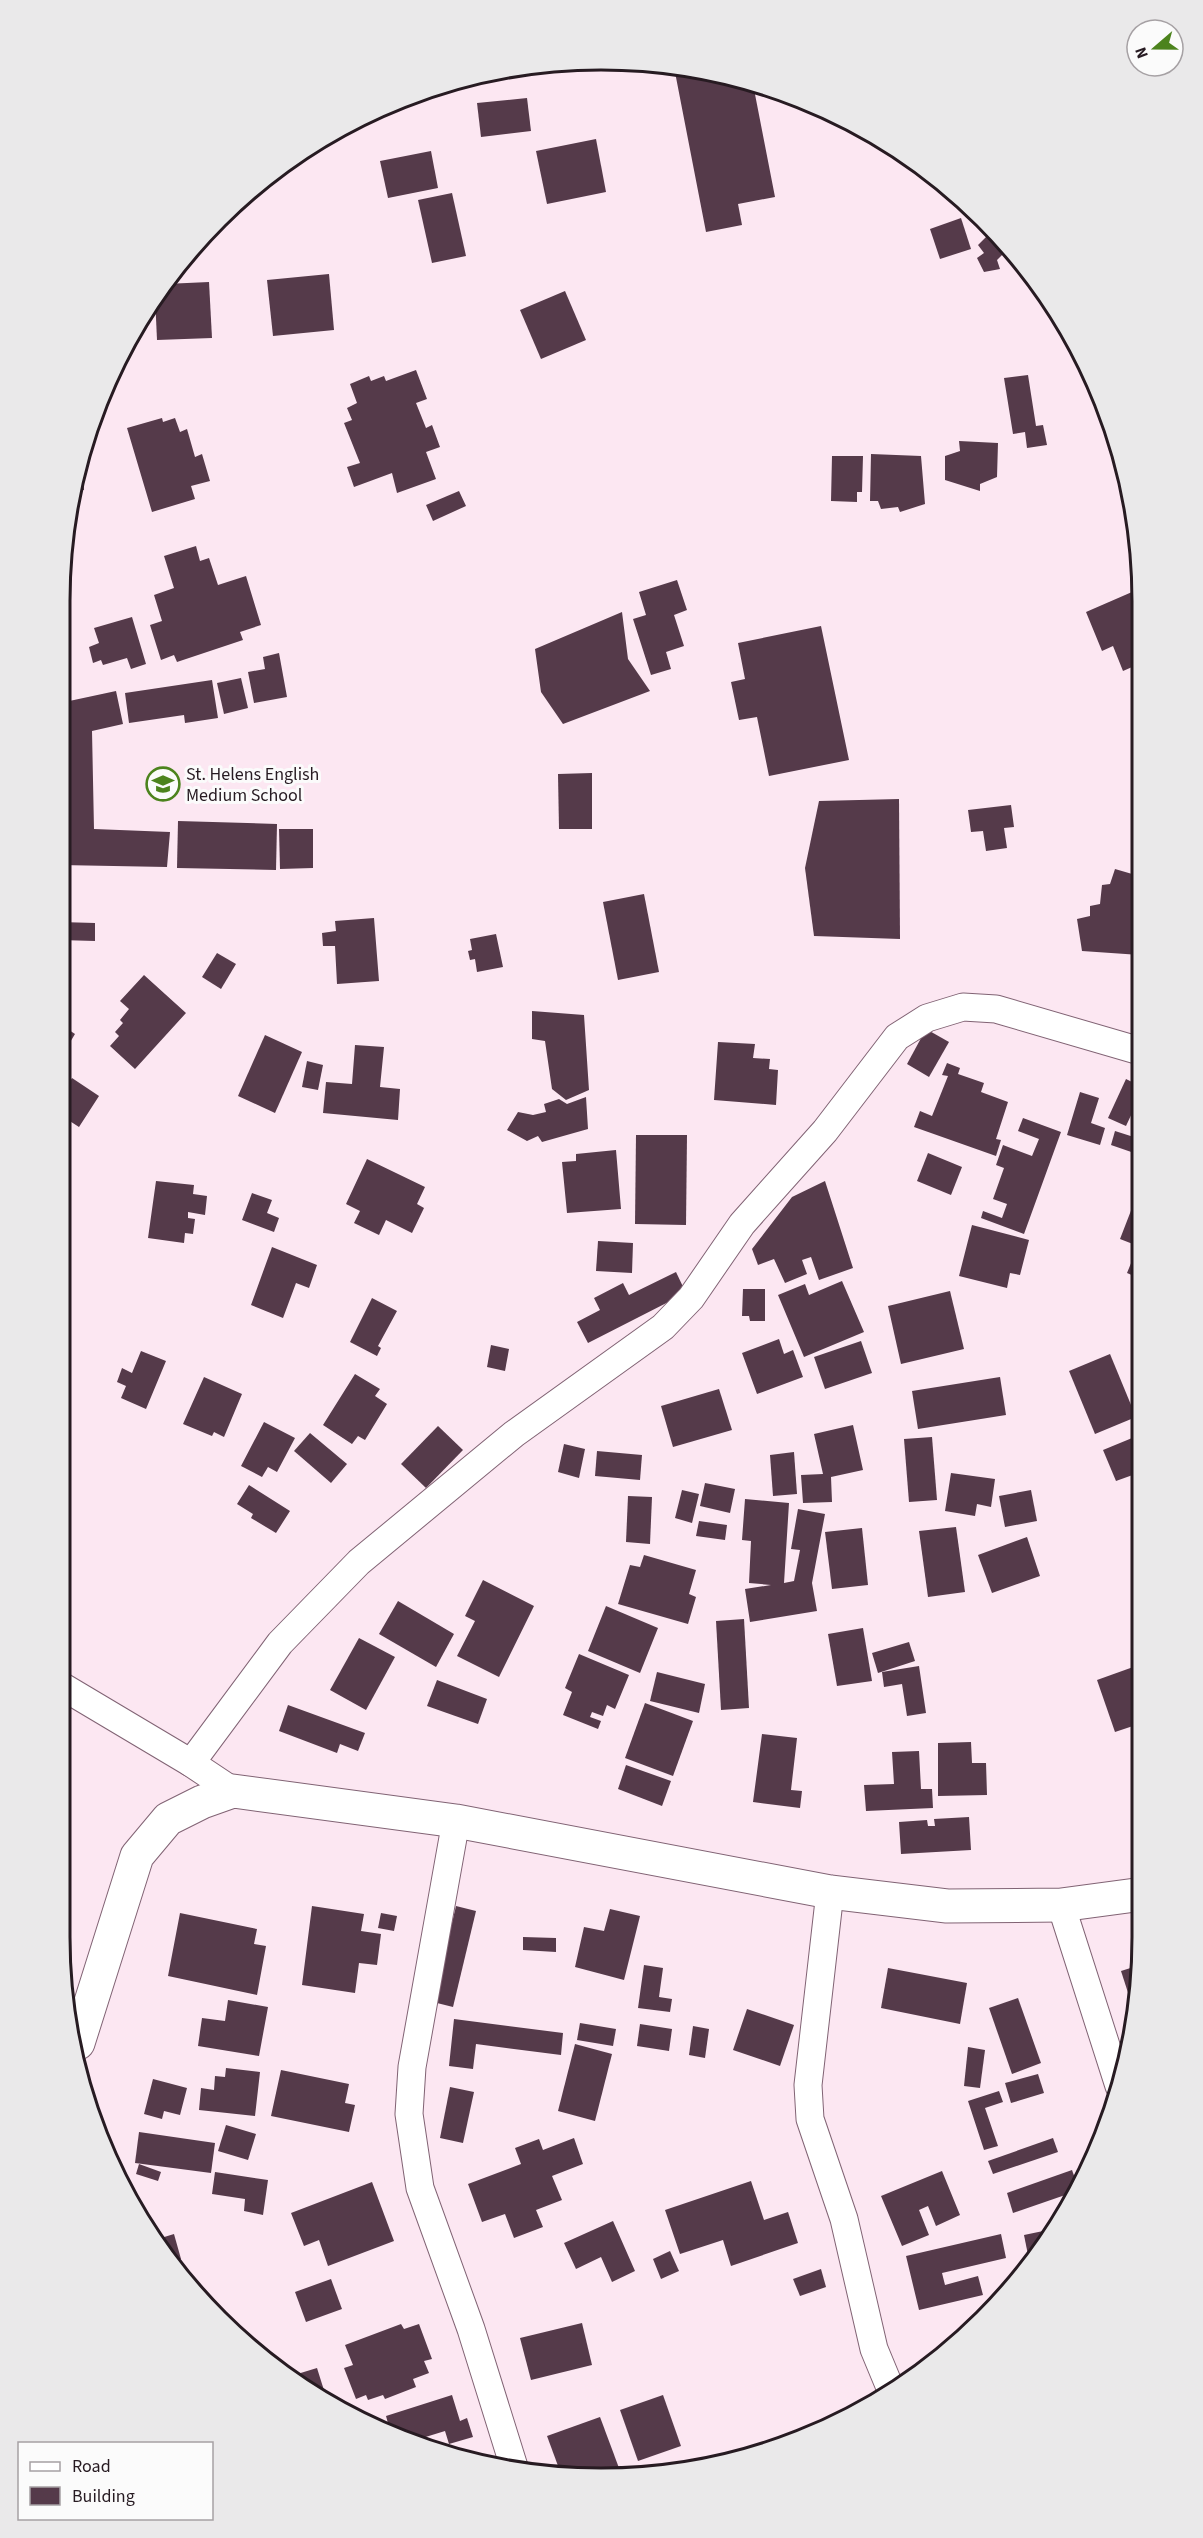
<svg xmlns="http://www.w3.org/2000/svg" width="1203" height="2538" font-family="'Source Sans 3',sans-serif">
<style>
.building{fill:#553a4a}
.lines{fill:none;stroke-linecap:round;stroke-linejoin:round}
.street-casing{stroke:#816374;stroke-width:29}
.secondary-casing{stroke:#816374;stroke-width:35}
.street{stroke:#fff;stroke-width:27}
.secondary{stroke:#fff;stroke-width:33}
.labels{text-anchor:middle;stroke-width:6;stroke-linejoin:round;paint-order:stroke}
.poi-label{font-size:18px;fill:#271b22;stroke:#fbfbfb;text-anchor:start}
.rim{fill:none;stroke:#271b22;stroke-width:3}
</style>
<rect width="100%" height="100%" fill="#fce7f2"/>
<g class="building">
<polygon points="674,67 707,70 753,84 775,197 738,204 742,225 706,232"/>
<polygon points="527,98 531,131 481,137 477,103"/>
<polygon points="596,139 606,192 547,204 536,151"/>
<polygon points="431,151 438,188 388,198 380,161"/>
<polygon points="452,193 466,256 432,263 418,200"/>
<polygon points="961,218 971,249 940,259 930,229"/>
<polygon points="989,234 995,235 1008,249 997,260 1000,269 984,272 977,258 984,253 978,245"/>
<polygon points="329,274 334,330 273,336 267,280"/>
<polygon points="209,282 212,338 157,340 155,296 165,284"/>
<polygon points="565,291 586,340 541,359 520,310"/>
<polygon points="416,370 427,399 416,403 426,428 432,425 440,447 426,452 436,479 397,493 392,473 354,487 347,467 360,463 344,423 352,420 347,408 357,403 350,384 369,376 371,381 384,376 386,381"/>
<polygon points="1028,375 1036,426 1043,425 1047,445 1027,448 1025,432 1013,434 1004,378"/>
<polygon points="162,418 163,422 175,418 180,432 187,429 195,457 202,454 210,481 191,486 195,499 152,512 127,428"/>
<polygon points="959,441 998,443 997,477 980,484 980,491 945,480 945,456 960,451"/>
<polygon points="871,454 921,456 925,504 900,512 898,507 881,509 878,501 870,501"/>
<polygon points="832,456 863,456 862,492 857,492 857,502 831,501"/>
<polygon points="82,459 84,490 72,491"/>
<polygon points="459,491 466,506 433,521 426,505"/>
<polygon points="196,546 200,561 209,558 218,585 246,576 261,625 240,632 243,640 177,662 174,655 161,660 150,625 162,621 154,595 174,588 164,556"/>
<polygon points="677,580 687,610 674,615 684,646 666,652 671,669 651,675 633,619 646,615 639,592"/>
<polygon points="1132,592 1139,607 1139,664 1123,671 1113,646 1102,651 1086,612"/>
<polygon points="622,612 628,659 650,691 563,724 541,692 535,649"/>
<polygon points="132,617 146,664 131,669 127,658 103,665 101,660 93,663 89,647 99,643 94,628"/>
<polygon points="821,626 849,760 769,776 757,717 739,720 731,682 745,679 738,643"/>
<polygon points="279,653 287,697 254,703 248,672 265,669 263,657"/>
<polygon points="241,678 248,708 224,714 217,683"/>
<polygon points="212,680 218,718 185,723 184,715 129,723 125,693"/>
<polygon points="116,691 123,724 92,731 94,829 170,832 167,867 60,865 60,703"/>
<polygon points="592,773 592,829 559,829 558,774"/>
<polygon points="899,799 900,939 814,936 805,868 819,801"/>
<polygon points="1011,805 1014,827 1004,828 1007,848 986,851 983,831 971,832 968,810"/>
<polygon points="178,821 277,824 276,870 177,868"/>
<polygon points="279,829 313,829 313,868 280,869"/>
<polygon points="1115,869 1139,876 1140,955 1082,951 1077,919 1090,916 1090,906 1100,904 1102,885 1110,884"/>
<polygon points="644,894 659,972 618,980 603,902"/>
<polygon points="374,918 379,981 337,984 335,946 323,946 322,933 336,931 335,921"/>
<polygon points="60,922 95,923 95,941 60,940"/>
<polygon points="496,934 503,967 477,972 475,959 470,960 468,951 472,950 470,939"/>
<polygon points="217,953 236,964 221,989 202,977"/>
<polygon points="144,975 186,1013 135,1069 110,1046 119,1036 115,1032 123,1023 120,1020 129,1009 120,1001"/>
<polygon points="532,1011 584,1015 589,1090 566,1100 552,1089 545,1041 532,1039"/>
<polygon points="60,1024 75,1034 60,1059"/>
<polygon points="926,1029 949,1042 929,1077 907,1064"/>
<polygon points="265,1035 302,1052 275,1113 238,1096"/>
<polygon points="718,1042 755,1044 753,1058 770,1059 769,1069 778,1070 776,1105 714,1100"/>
<polygon points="355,1045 384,1047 380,1087 400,1089 398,1120 323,1113 326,1082 352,1084"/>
<polygon points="307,1061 323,1065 318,1090 302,1087"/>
<polygon points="947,1063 960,1068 958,1074 984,1083 981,1092 1008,1102 996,1139 1001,1140 996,1156 914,1127 920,1111 932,1116 948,1076 942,1075"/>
<polygon points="72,1078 99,1096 79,1127 62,1116 67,1107 60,1102 60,1097"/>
<polygon points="1126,1079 1140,1086 1140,1096 1126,1126 1108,1118"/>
<polygon points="1080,1092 1099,1098 1091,1123 1105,1128 1100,1145 1067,1135"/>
<polygon points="586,1097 588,1129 542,1142 538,1136 527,1141 507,1130 518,1112 533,1115 546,1112 544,1104 559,1099 567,1104"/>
<polygon points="1023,1118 1061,1132 1024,1234 981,1218 983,1211 1002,1218 1007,1204 993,1199 1004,1168 996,1165 1003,1145 1032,1156 1039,1139 1018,1131"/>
<polygon points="1115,1131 1140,1139 1140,1155 1111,1145"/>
<polygon points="636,1135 687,1135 686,1225 635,1224"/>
<polygon points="616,1150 621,1209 567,1213 562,1162 576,1161 576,1154"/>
<polygon points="928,1153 962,1167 951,1195 917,1181"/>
<polygon points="367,1159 425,1187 417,1204 424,1208 412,1233 386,1220 379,1235 354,1223 360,1211 346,1204"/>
<polygon points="156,1181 194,1185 193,1194 207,1196 205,1215 188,1212 188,1218 195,1219 193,1234 185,1233 184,1243 148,1238"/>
<polygon points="825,1181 853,1268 819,1280 811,1257 802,1260 807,1274 785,1283 774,1259 758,1265 752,1249 792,1197"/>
<polygon points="252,1193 272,1200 267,1213 279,1218 274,1232 242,1220"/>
<polygon points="1132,1208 1141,1211 1138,1223 1141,1225 1141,1279 1127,1273 1138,1246 1120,1239"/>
<polygon points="972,1225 1029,1240 1020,1275 1010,1273 1007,1288 959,1276"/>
<polygon points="598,1241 633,1243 632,1273 596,1271"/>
<polygon points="272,1247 317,1265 309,1288 296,1283 283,1318 251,1305"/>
<polygon points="676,1272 686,1293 588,1343 577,1322 600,1310 594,1298 623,1283 629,1295"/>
<polygon points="842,1281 864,1332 804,1357 778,1295 805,1284 809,1295"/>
<polygon points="743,1289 765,1289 765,1321 750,1321 749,1316 742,1316"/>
<polygon points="950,1291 964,1349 901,1364 888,1306"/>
<polygon points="372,1298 397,1311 378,1346 381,1348 377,1356 350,1342"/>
<polygon points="779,1339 784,1354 793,1350 803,1377 757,1394 742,1353"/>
<polygon points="861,1341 872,1373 825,1389 814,1357"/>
<polygon points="491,1345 509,1349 505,1371 487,1367"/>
<polygon points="141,1351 166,1361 146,1409 121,1398 126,1386 117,1382 122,1368 132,1373"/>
<polygon points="1110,1354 1136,1417 1095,1434 1069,1371"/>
<polygon points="355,1374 380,1389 375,1396 387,1404 365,1440 358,1436 352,1444 323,1425"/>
<polygon points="204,1377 242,1394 224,1437 214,1432 212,1436 183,1424"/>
<polygon points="1000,1377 1006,1415 918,1429 912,1391"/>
<polygon points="719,1389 732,1430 673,1447 661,1406"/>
<polygon points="264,1422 295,1438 277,1472 268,1467 262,1477 241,1466"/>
<polygon points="853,1425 863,1470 831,1477 832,1502 803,1503 801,1475 823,1474 814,1434"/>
<polygon points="438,1426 463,1450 426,1488 401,1464"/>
<polygon points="310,1433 347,1464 331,1483 294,1451"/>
<polygon points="1137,1436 1141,1448 1141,1472 1116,1481 1103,1450"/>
<polygon points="932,1437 937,1500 909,1502 904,1439"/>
<polygon points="564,1444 585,1449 579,1478 558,1472"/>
<polygon points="597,1451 642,1455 640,1480 595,1476"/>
<polygon points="794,1452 797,1494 773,1496 770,1455"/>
<polygon points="951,1473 995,1479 991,1507 977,1504 975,1516 945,1511"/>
<polygon points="705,1483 735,1489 730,1513 700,1506"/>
<polygon points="249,1485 290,1511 276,1533 251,1518 253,1514 237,1504"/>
<polygon points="682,1490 699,1494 692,1523 675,1518"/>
<polygon points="1031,1490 1037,1521 1005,1527 999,1496"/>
<polygon points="628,1496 652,1497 650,1544 626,1542"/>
<polygon points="745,1499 789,1503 784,1583 794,1581 800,1550 791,1549 798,1509 825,1514 812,1583 817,1611 750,1622 745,1589 771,1585 749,1583 751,1541 742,1540"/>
<polygon points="699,1521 727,1525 725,1540 696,1536"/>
<polygon points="956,1527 965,1592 928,1597 919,1531"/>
<polygon points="862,1528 868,1585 832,1589 825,1532"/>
<polygon points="1027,1537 1040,1576 992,1593 978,1555"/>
<polygon points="644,1555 696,1570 689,1594 696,1597 688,1624 618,1604 630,1565 640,1567"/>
<polygon points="483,1580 534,1606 499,1677 457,1656 475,1621 465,1616"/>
<polygon points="398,1601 454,1634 436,1667 379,1634"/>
<polygon points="606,1606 658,1628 640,1673 588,1651"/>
<polygon points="744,1619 749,1708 721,1710 716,1621"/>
<polygon points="863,1628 872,1681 837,1686 828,1634"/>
<polygon points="359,1638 395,1657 366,1710 330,1690"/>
<polygon points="909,1642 915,1661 878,1673 872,1653"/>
<polygon points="579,1654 629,1675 615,1709 607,1705 603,1716 592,1712 590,1717 601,1721 598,1729 563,1715 572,1692 565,1688"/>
<polygon points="919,1666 926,1713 907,1716 902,1684 884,1687 882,1672"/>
<polygon points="1136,1666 1142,1684 1142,1723 1115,1732 1097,1680"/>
<polygon points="657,1672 705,1684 699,1713 650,1701"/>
<polygon points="437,1680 487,1699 478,1724 427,1706"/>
<polygon points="645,1703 693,1721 673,1776 625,1758"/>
<polygon points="288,1705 365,1733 358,1751 340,1744 337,1753 279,1731"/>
<polygon points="762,1734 797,1738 791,1790 802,1791 800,1808 753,1802"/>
<polygon points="971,1742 972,1763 986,1763 987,1795 938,1796 938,1743"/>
<polygon points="919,1751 921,1789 932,1789 933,1808 866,1811 864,1785 894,1784 892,1752"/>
<polygon points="626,1765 671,1781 662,1806 618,1789"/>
<polygon points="60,1790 71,1792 61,1849 60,1849"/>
<polygon points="969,1817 971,1850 901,1854 899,1822 927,1820 928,1826 935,1826 934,1819"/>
<polygon points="312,1906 364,1914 361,1931 381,1934 377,1965 359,1963 355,1993 302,1985"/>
<polygon points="456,1906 476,1911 453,2007 433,2002"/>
<polygon points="610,1909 640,1916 624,1980 575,1967 584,1927 604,1931"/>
<polygon points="180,1913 257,1929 254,1944 266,1946 257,1995 168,1976"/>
<polygon points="381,1913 397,1916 394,1931 378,1928"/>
<polygon points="523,1937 556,1938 556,1952 523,1950"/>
<polygon points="644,1965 663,1968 659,1997 672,1999 670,2012 638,2008"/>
<polygon points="1140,1965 1136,2003 1132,2005 1121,1971"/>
<polygon points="888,1968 967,1983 960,2024 881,2008"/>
<polygon points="1018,1998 1041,2063 1012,2074 989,2008"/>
<polygon points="228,2000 268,2007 259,2056 198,2046 202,2018 225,2021"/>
<polygon points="747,2009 794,2025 780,2066 733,2050"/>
<polygon points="454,2019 563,2033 561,2055 476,2044 473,2069 449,2066"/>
<polygon points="580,2023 616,2029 613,2046 577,2040"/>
<polygon points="640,2024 672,2029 669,2051 637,2046"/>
<polygon points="693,2026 709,2029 705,2058 689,2055"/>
<polygon points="575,2044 612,2054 595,2121 558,2111"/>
<polygon points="968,2047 985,2050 980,2088 964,2086"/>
<polygon points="226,2068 260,2072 255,2116 199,2110 201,2088 214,2090 215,2076 225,2077"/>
<polygon points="281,2070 349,2084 345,2103 355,2105 349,2132 271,2116"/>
<polygon points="1038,2074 1044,2093 1011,2103 1005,2083"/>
<polygon points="153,2079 187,2088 180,2115 164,2111 162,2119 144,2114"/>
<polygon points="450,2087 474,2092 463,2143 440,2138"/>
<polygon points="999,2091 1003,2102 985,2108 998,2146 984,2150 968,2101"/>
<polygon points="226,2125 256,2134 248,2160 218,2151"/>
<polygon points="139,2132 215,2143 211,2173 135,2163"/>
<polygon points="574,2138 583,2164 552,2176 562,2200 536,2210 543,2227 514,2238 505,2214 482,2222 468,2184 521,2164 515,2148 539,2139 543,2150"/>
<polygon points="1053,2138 1058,2152 993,2174 988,2161"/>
<polygon points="139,2164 161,2172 158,2181 136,2174"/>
<polygon points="1072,2170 1077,2184 1071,2193 1013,2213 1007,2193"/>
<polygon points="942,2171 960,2215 936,2226 928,2206 919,2210 929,2235 902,2246 881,2196"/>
<polygon points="215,2172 268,2180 263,2215 244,2211 245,2199 212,2194"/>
<polygon points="751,2181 764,2220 788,2212 798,2243 731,2266 723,2240 680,2254 665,2210"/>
<polygon points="372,2182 394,2241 328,2266 319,2240 304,2246 291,2213"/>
<polygon points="613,2221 635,2271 612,2282 601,2257 576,2269 564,2243"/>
<polygon points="1048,2230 1035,2251 1029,2260 1024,2235"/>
<polygon points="174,2234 181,2259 172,2262 165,2252 161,2238"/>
<polygon points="1001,2234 1006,2258 942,2273 945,2285 978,2276 983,2295 919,2310 906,2256"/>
<polygon points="670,2251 679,2271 661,2279 653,2259"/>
<polygon points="821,2269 826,2287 800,2296 793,2279"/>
<polygon points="331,2279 342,2309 306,2322 295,2292"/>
<polygon points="582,2323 592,2365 531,2380 520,2338"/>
<polygon points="401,2324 404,2329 419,2324 432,2359 424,2361 429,2373 413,2379 416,2387 385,2399 383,2395 368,2400 366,2395 356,2399 344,2368 353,2365 345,2345"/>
<polygon points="317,2368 328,2403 294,2375"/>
<polygon points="452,2395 460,2421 467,2418 473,2437 449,2444 445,2431 419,2439 389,2427 386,2416"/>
<polygon points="663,2395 681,2446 638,2461 620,2410"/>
<polygon points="600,2417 619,2468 594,2477 561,2474 547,2436"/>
</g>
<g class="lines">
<defs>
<g id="street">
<polyline points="60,1685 191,1763 233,1791"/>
<polyline points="191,1763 280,1643 359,1562 514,1434 663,1327 691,1298 742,1224 825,1131 897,1037 927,1018 963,1007 996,1009 1140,1051"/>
<polyline points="456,1821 412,2067 409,2114 420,2188 471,2329 515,2470"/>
<polyline points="830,1892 808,2085 810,2119 844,2219 874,2349 891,2390"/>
<polyline points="1061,1905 1119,2086"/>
</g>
<polyline id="secondary" points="78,2043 137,1856 168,1819 202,1802 233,1791 456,1821 830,1892 947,1906 1061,1905 1143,1894"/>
</defs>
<use href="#street" class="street-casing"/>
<use href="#secondary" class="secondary-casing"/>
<use href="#street" class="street"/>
<use href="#secondary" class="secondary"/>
</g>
<defs>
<symbol id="school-ring" viewBox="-11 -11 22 22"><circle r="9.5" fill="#fbfbfb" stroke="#4c831d" stroke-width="1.5"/><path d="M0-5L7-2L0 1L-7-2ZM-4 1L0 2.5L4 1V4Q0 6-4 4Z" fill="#4c831d"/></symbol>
</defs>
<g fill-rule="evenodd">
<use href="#school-ring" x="144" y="765" width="38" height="38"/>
</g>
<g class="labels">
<g class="poi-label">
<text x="186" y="780">St. Helens English<tspan x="186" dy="21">Medium School</tspan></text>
</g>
</g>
<path d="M0 0H1203V2538H0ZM601 70H601A531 531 0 0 1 1132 601V1937A531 531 0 0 1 601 2468H601A531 531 0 0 1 70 1937V601A531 531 0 0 1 601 70Z" fill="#eae9ea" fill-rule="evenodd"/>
<path class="rim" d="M601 70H601A531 531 0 0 1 1132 601V1937A531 531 0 0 1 601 2468H601A531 531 0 0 1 70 1937V601A531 531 0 0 1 601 70Z"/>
<rect x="18" y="2442" width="195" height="78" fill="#fbfbfb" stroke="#a6a1a4" stroke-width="1.5"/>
<rect x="30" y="2462" width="30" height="9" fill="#ffffff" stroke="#a6a1a4" stroke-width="1.5"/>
<text x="72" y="2472" font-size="18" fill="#271b22">Road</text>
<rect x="30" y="2487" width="30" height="18" fill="#553a4a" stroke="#a6a1a4" stroke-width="1.5"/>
<text x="72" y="2502" font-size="18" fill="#271b22">Building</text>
<g transform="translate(1155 48) rotate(250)"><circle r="28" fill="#fbfbfb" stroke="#a6a1a4" stroke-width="1.5"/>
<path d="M0-4.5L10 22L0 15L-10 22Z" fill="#4c831d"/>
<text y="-9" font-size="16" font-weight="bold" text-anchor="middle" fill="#271b22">N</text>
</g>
</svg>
